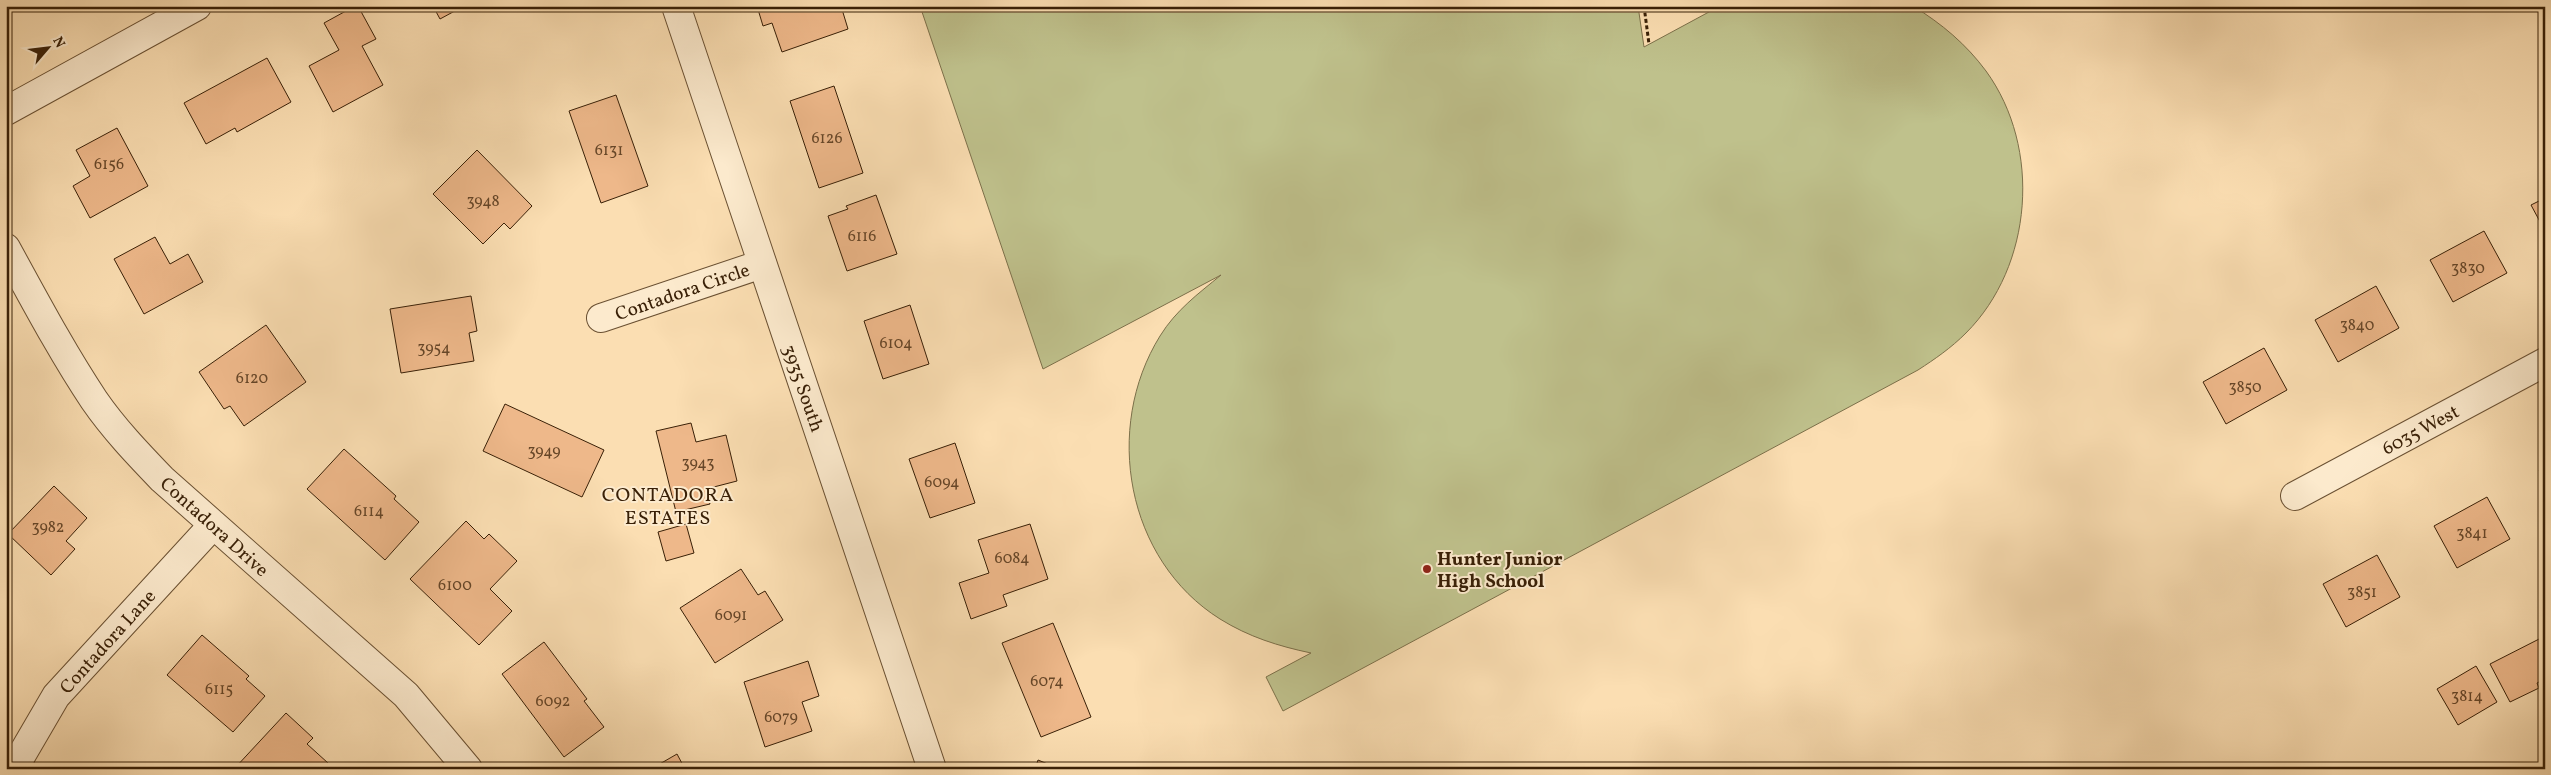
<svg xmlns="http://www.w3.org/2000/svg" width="2551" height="775" font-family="Vollkorn,serif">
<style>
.green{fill:#bfc18c;stroke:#7c704a}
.building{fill:#eeb88a;stroke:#392007}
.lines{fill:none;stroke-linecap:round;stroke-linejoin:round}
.street-casing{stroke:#6a5032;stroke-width:30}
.path{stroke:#392007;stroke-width:3;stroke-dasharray:4 2.5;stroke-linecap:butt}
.street{stroke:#fceacd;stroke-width:28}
.poi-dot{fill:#8f2418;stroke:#fceacd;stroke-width:2}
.labels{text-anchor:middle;stroke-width:4;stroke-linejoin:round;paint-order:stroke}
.number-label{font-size:16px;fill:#664628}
.street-label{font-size:19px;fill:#392007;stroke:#fceacd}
.poi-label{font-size:19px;font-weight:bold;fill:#392007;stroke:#fceacd;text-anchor:start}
.neighbourhood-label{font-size:20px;letter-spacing:1px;fill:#392007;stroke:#fceacd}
</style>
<rect width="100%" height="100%" fill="#fbdeb2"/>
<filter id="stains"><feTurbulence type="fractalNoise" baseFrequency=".004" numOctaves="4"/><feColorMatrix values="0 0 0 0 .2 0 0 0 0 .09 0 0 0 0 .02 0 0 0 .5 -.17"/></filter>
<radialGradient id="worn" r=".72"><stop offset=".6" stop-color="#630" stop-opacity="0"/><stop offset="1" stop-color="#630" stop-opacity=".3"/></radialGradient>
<path class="green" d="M920,6H1638L1644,47L1720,6H1913C1942,24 1966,44 1986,71C2042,148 2033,266 1966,333C1951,348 1935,359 1918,370L1283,711L1266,677L1311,653C1278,646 1249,637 1220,619C1126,560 1103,428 1160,336C1176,310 1198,294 1221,275L1043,369Z"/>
<g class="building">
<polygon points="355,6 358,6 376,39 362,46 383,85 333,112 309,66 339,50 324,23"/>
<polygon points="433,6 464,6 440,19"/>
<polygon points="757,6 841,6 848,29 782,52 772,23 763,26"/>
<polygon points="267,58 291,102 237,132 235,128 206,144 184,103"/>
<polygon points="834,86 863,173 819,188 790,101"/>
<polygon points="616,95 648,186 601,203 569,111"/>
<polygon points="117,128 148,186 90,218 73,186 90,176 76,150"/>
<polygon points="477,150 532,206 510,229 504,223 483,244 433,194"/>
<polygon points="876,195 897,254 847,271 828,216 848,209 846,206"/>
<polygon points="2545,198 2545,231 2531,205"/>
<polygon points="2484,231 2507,273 2453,302 2430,260"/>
<polygon points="155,237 170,264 188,254 203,282 144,314 114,259"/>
<polygon points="2376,286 2399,328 2338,362 2315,320"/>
<polygon points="471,296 477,331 469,333 474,361 401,373 390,309"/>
<polygon points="910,305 929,364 883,379 864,321"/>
<polygon points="266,325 306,382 244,426 230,406 224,409 199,372"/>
<polygon points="2264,348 2287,390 2226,424 2203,382"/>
<polygon points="505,404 604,450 582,497 483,451"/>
<polygon points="691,423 696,442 726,435 737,481 706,489 710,504 676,512 656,431"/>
<polygon points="955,443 975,503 930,518 909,459"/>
<polygon points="344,449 396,496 394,499 419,522 385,560 307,489"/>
<polygon points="2545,467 2545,479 2539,470"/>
<polygon points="54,486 87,518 66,541 75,549 51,575 8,534"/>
<polygon points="2487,497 2510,539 2457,568 2434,526"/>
<polygon points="466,521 484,539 489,534 517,561 490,589 512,611 479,645 410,579"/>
<polygon points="686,524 694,553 666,561 658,532"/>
<polygon points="1030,524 1048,579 1003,595 1007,606 971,619 959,583 989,573 978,540"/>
<polygon points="2377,555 2400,597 2346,627 2323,584"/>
<polygon points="741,569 758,595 765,591 783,620 715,663 680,608"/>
<polygon points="1053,623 1091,717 1041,737 1002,643"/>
<polygon points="202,635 249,676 246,679 265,696 233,732 167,675"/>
<polygon points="2545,636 2545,679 2537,683 2539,688 2510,702 2490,664"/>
<polygon points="544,642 587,699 584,701 604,727 564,757 502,674"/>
<polygon points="808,661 819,696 802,702 812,731 765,747 744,682"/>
<polygon points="2476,666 2497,702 2458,725 2437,689"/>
<polygon points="286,713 313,738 307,744 328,763 323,769 234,769"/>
<polygon points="677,754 685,769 651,769"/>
<polygon points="1038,760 1060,769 1035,769"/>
</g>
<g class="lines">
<defs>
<g id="street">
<polyline points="676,6 932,769"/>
<polyline points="6,111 197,6"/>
<path d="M6,248C34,299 62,352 94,400C114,429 138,454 162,479L406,695L468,769"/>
<polyline points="601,318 762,264"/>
<polyline points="2295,496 2545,362"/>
<polyline points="17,769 21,756 56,696 213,525"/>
</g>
</defs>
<use href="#street" class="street-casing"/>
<polyline class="path" points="1644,6 1649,44"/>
<use href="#street" class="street"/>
</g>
<circle class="poi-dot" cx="1427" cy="569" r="5"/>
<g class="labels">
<g class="number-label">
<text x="827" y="143">6126</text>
<text x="609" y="155">6131</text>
<text x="109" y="169">6156</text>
<text x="483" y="206">3948</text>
<text x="862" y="241">6116</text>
<text x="2468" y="273">3830</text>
<text x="2357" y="330">3840</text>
<text x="896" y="348">6104</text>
<text x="434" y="353">3954</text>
<text x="252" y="383">6120</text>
<text x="2245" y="392">3850</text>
<text x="544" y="456">3949</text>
<text x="698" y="468">3943</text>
<text x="942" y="487">6094</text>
<text x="369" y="516">6114</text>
<text x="48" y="532">3982</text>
<text x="2472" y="538">3841</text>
<text x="1012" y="563">6084</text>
<text x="455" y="590">6100</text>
<text x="2362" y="597">3851</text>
<text x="731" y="620">6091</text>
<text x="1047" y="686">6074</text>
<text x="219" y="694">6115</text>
<text x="2467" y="701">3814</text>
<text x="553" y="706">6092</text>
<text x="781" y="722">6079</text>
</g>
<g class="street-label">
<text transform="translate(682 291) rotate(-19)" y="7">Contadora Circle</text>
<text transform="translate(804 388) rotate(71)" y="7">3935 South</text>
<text transform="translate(2420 429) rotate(-28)" y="7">6035 West</text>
<text transform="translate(215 526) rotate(42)" y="7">Contadora Drive</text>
<text transform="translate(107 641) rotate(-48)" y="7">Contadora Lane</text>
</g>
<g class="poi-label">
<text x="1437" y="565">Hunter Junior<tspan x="1437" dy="22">High School</tspan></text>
</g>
<g class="neighbourhood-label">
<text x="668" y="501">CONTADORA<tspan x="668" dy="23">ESTATES</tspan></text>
</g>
</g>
<rect width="2551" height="775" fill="none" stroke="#fbdeb2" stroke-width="25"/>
<rect x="8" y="8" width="2536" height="760" fill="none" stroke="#392007" stroke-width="2.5"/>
<rect x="12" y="12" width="2526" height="750" fill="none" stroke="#392007"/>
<g transform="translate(48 48) rotate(62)" stroke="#fceacd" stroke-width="4" paint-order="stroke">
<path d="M0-4L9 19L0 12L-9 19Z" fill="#392007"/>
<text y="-8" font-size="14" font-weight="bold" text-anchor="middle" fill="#392007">N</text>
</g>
<rect width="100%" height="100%" filter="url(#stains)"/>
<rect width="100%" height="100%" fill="url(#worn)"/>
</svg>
